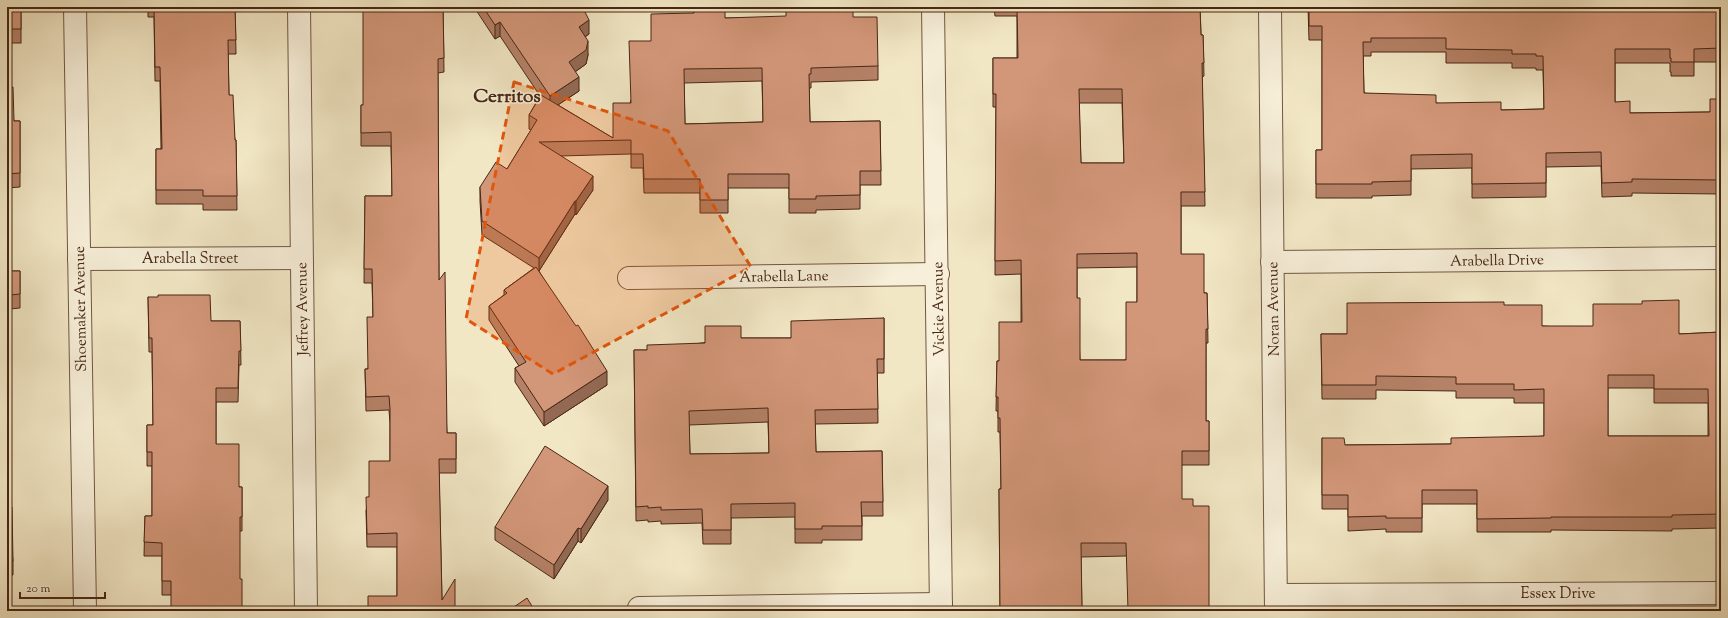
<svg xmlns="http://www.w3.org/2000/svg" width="1728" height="618" font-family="'Sorts Mill Goudy',serif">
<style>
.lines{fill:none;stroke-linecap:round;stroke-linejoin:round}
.minor-casing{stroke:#725741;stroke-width:24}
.minor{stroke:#f7efd9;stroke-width:22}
.wall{fill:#b58167;stroke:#482715;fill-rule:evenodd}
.shaded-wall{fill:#936954;stroke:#482715}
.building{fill:#d29678;stroke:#482715;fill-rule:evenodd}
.marked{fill:#e0560c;fill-opacity:0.2;stroke:#e0560c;stroke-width:3;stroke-dasharray:8 5;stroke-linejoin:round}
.labels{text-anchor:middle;stroke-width:3;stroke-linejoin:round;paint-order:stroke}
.street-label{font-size:15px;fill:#482715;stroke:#f7efd9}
.district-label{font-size:19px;font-weight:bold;fill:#482715;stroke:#f7efd9}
</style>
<rect width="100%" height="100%" fill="#f2e7c5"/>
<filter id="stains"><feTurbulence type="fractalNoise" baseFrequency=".005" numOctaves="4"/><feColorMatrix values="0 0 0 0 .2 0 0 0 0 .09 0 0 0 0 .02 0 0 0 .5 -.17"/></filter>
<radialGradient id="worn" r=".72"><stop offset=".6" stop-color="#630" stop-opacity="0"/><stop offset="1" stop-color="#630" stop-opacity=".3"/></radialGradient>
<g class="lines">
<defs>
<g id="minor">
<polyline points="75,7 85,611"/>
<polyline points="299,7 306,611"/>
<polyline points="933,7 941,611"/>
<polyline points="1270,7 1276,611"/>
<polyline points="79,259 301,258"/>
<polyline points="1272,262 1721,258"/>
<polyline points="629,278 938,274"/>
<polyline points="1276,595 1721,593"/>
<polyline points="639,608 941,604"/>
</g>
</defs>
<use href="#minor" class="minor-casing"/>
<use href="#minor" class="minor"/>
</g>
<g class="wall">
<rect x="7" y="7" width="14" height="36"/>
<polygon points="148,7 235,7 236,54 228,54 229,95 235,140 236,140 237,210 203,210 203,204 156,204 156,149 161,149 160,81 155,81 154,17 148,17"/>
<polygon points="443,7 444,72 438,73 439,280 447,433 456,433 456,473 439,473 442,600 455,611 397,596 397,547 367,547 366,511 369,497 390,461 390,423 389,410 366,411 365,369 368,369 373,317 372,283 364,283 365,196 392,196 391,146 361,146 361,105 363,105"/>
<path d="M474,7H580L589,34L585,37L588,55L586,64L575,72L579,91L558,105L613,138L630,103L651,41L694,13V7L725,18L853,17L878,66V80L811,82V88H809L810,122L880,121L881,185H860V209L816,210V213H789V188H728V213H700V193H644L643,168H631V154L561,156L593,190L576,215L575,214L539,271L607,385L544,426L515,382V368L519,366L489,320V306L504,295V290L534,268L482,235L480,201V187L507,169L531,130L529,129V115L540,96L500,36L495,39ZM762,81L763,122L685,124L684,83Z"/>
<path d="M994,7H1200L1201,35H1203L1204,76L1202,77L1205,206H1181V254L1204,293H1207L1208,343H1206V421H1209V465H1182L1126,556L1081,557L1082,611H1000L999,489H1001L1000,432H998V411H996L997,361H999L1021,322V274L995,275L996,107H993V58H1017V16H995ZM1079,103H1122L1124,163H1081ZM1137,267V302L1126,360H1080L1077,298V268Z"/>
<path d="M1308,7H1721V62H1694V76H1671V72H1670V63H1615V102L1630,113L1710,112L1721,99V194L1632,193V196L1602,197L1601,166L1546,167V197L1472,198V168L1411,169V195L1372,196V198H1316V150H1322V40H1309ZM1371,52H1446V63H1512V68H1536V70H1543L1544,109L1501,110L1436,103L1364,93L1363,56H1371Z"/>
<polygon points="7,87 14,121 20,121 20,187 7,188"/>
<polygon points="7,249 9,271 20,271 20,308 10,309 10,318 8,318 9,378 11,378 11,447 7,447"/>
<polygon points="148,297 211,321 240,321 241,365 239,365 238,402 216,402 216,444 239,487 242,487 242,531 240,531 171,595 162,595 162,556 144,556 145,516 152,516 152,466 147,466 147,425 153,425 152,352 149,352"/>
<path d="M1504,305L1542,326L1679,334L1721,332V528L1672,529V531L1551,530V532H1477V504H1422V532H1386V529L1348,531V509H1322V438L1345,445L1451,444L1544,436V403H1514V398H1456V391L1376,390V399H1322L1321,334H1347ZM1608,388H1654V403H1708V436H1608Z"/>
<path d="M884,318V373H877L878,423L815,424L816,452L882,451L883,516H862V540H822V543H795V517L731,518V544H703L702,523L661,524V521L648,522V520L636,521L634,350H647L741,338H791ZM768,422L769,453L690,454L689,425Z"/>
<polygon points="608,500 581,543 578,541 554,579 495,540 495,527"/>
<polygon points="7,506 13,561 13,575 7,575 7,611"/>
</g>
<g class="shaded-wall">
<polygon points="589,20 589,34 579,41 579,27"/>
<polygon points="500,22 500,36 495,39 495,25"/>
<polygon points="588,41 588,55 586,64 569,76 569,62"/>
<polygon points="579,77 579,91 550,110 550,96"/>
<polygon points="593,176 593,190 576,215 576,201"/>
<polygon points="575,201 575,214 539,271 539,258"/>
<polygon points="607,371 607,385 544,426 544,412"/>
<polygon points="608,486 608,500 581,543 581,529"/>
<polygon points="578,528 578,541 554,579 554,565"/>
</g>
<g class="building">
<rect x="7" y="7" width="14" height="22"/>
<polygon points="154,7 235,7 236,40 228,40 229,95 233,95 235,140 236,140 237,196 203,196 203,190 156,190 156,149 162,149 160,67 155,67"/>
<polygon points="363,7 443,7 444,58 438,59 439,280 445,272 447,433 456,433 456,459 439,459 442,600 455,579 455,611 368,611 368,596 397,596 397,533 367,534 366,497 369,497 369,461 390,461 390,409 389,396 366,397 365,369 368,369 367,317 373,317 372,269 364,269 365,196 392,196 391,132 361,133 361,105 363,105"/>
<polygon points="483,7 580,7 585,12 589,20 579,27 588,41 586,50 569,62 579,77 550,96 500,22 495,25"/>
<path d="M694,7H725V18L786,16V7H853V17H877L878,66L811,68V74H809L810,122L880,121L881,171H860V195L816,196V199H789V174H728V200H700V179H644L643,154H631V140L539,142L593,176L576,201H575L539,258L482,221L480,187L496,162L507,169L537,120L529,115L541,95L613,138V103H631L629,41H651V14L694,13ZM762,68L763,122L685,124L684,69Z"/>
<path d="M1017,7H1200L1201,35H1203L1204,63H1202L1205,192H1181V254H1204V293H1207L1208,329H1206V421H1209V451H1182V499H1193V506H1209V611H1128L1126,543H1081L1082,611H1003V609H1000L999,489H1001L1000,418H998V397H996L997,361H999V322H1022L1021,260L995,261L996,94H993V58H1018ZM1079,89H1122L1124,163H1081ZM1137,253V302H1126V360H1080V298H1077V254Z"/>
<path d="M1309,7H1721V48L1694,49V62H1671V58H1670V49H1615V102L1630,101V113L1710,112V99H1721V180L1632,179V182L1602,183L1601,152L1546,153V183L1472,184V154L1411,155V181L1372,182V184H1316V150H1322V26H1309ZM1371,38H1446V49L1512,50V54H1536V56H1543L1544,109L1501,110V102L1436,103V95L1364,93L1363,42H1371Z"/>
<polygon points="7,87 13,87 14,121 20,121 20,173 7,174"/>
<polygon points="7,249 9,249 9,271 20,271 20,294 10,295 10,304 7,304 9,378 11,378 11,433 7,433"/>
<polygon points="536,267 576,326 578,325 607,371 544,412 515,368 526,362 489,306 507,293 504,290"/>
<polygon points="158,295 210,295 211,321 240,321 241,351 239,351 238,388 216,388 216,444 239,444 239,487 242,487 242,517 240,517 240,579 242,579 242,611 171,611 171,581 162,581 162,543 144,542 145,516 152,516 152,452 147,452 147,425 153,425 152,338 149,338 148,297 158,297"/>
<path d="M1679,300V334L1721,332V514L1672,515V517H1551V518L1477,519V490H1422V518H1386V516L1348,517V495H1322V438H1344L1345,445L1451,444V438L1544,436V389L1514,390V384H1456V377L1376,376V385H1322L1321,334H1347V303L1504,302V305H1542V326H1593V304H1642V301ZM1608,375H1654V389H1708L1709,436H1608Z"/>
<path d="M884,318V359H877L878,409L815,410L816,452L882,451L883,502H861L862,526H822V529H795V503L731,504V530H703L702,509L661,510V507L648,508V506L636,507L634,350H647V345L705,343V326H741V338H791V321ZM768,408L769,453L690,454L689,411Z"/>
<polygon points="545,446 608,486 581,529 578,528 554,565 495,527"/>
<polygon points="7,506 12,507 13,561 7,561 8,611 7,611"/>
<polygon points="527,598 535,611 508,611"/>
</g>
<path class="marked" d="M514,82L668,131L751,267L553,374L466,319Z"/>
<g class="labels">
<g class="street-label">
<text x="190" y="263">Arabella Street</text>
<text transform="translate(1497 260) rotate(-1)" y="5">Arabella Drive</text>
<text transform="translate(784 276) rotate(-1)" y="5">Arabella Lane</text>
<text transform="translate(80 309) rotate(-91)" y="5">Shoemaker Avenue</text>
<text transform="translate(302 309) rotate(-91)" y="5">Jeffrey Avenue</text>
<text transform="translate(938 309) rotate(-91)" y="5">Vickie Avenue</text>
<text transform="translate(1273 309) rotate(-91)" y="5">Noran Avenue</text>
<text x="1558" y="598">Essex Drive</text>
</g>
<g class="district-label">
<text x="507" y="102">Cerritos</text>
</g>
</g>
<rect width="1728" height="618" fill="none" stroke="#f2e7c5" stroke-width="24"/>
<rect x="8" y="8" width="1712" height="602" fill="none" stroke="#482715" stroke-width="2"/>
<rect x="12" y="12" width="1704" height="594" fill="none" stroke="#482715"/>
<path d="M20 592v6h85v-6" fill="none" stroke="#482715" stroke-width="2"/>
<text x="26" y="592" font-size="12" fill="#482715" stroke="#f7efd9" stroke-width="3" paint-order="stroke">20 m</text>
<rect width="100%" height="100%" filter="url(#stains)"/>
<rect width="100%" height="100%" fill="url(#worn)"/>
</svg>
